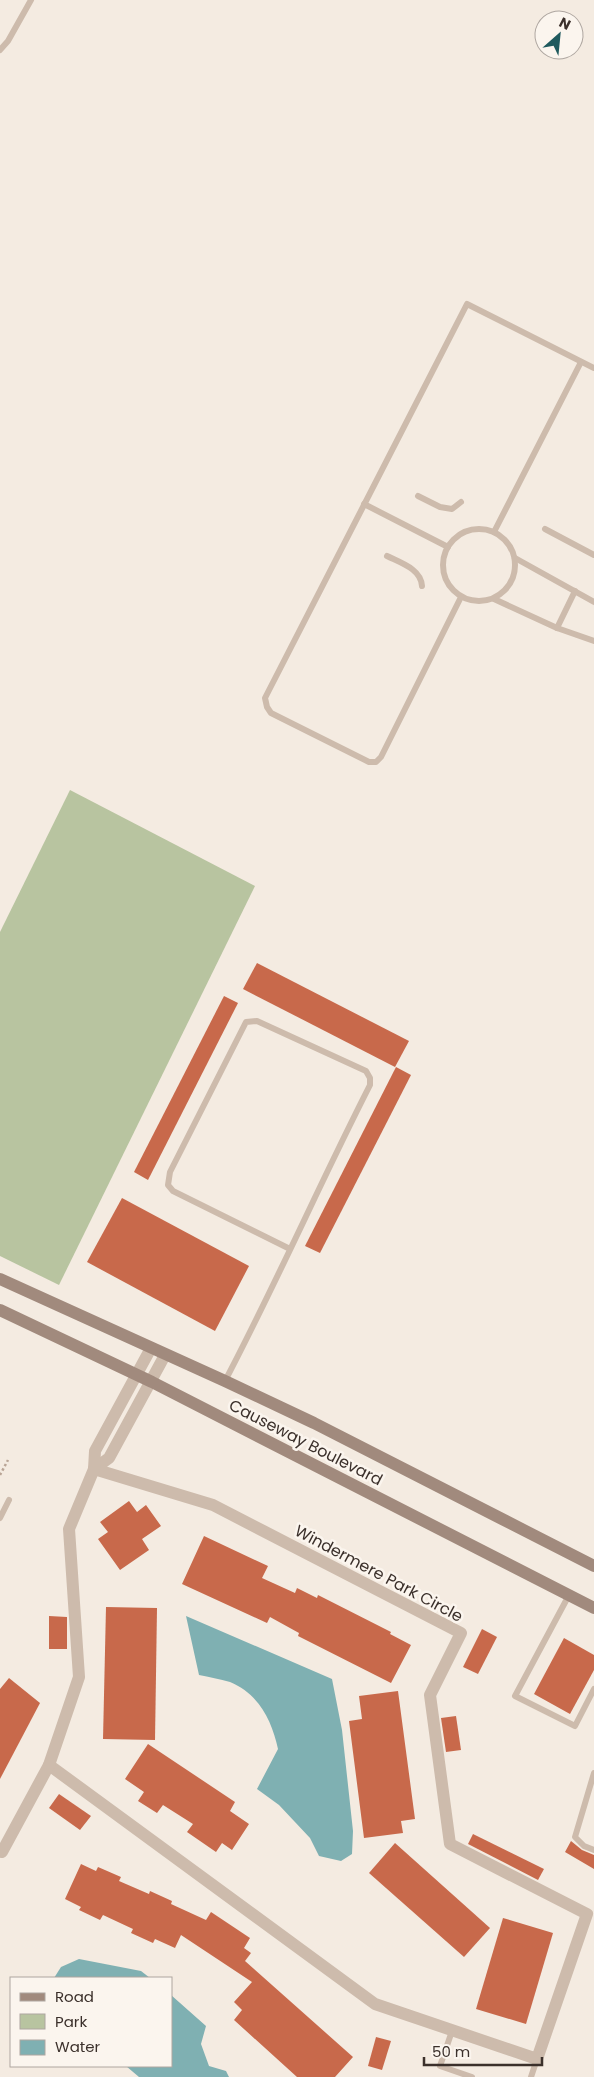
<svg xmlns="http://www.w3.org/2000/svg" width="594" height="2077" font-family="Poppins,sans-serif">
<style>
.green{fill:#b8c4a0}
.water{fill:#7fb0b2}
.building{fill:#c8694b}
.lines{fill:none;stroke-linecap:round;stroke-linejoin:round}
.path{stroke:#b9a596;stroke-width:2.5;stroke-dasharray:2.5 2.5;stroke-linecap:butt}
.service{stroke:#cdbbac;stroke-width:6}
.minor{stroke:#cdbbac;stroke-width:12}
.secondary{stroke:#a18a7d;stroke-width:12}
.labels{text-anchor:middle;stroke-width:5;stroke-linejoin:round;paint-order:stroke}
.street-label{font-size:16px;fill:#3b302b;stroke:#fbf5ee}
</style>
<rect width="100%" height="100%" fill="#f4ebe1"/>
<polygon class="green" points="70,790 255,886 59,1285 0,1256 0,932"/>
<g class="water">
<path d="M186,1616L332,1679L342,1730L353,1831L352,1854L341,1861L319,1856L310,1838L279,1805L257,1789L278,1749C272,1721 259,1694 230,1682C220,1679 209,1677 199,1675Z"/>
<polygon points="79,1959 141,1971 150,1978 54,1978 61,1967"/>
<polygon points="171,1995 206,2026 201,2044 209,2066 226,2071 229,2077 139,2077 126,2066 171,2066"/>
</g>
<g class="building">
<polygon points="257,963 409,1041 395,1067 243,989"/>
<polygon points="224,996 238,1003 148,1180 134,1172"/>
<polygon points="396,1067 411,1075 320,1253 305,1246"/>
<polygon points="122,1198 249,1266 215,1331 87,1262"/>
<polygon points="129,1501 137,1512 146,1505 161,1526 142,1539 149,1550 120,1570 98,1539 108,1532 100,1522"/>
<polygon points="204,1536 268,1566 262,1578 295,1593 297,1588 317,1598 318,1595 391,1632 390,1634 411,1645 391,1683 298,1636 299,1633 270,1617 267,1623 182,1584"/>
<polygon points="106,1607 157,1608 155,1740 103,1739"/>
<polygon points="49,1616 67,1617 67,1649 49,1649"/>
<polygon points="482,1629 497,1637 478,1674 463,1667"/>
<polygon points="564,1638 594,1655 594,1670 570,1714 534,1694"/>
<polygon points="9,1678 40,1703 0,1779 0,1689"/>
<polygon points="398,1691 415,1819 401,1821 403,1833 364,1838 349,1721 362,1719 359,1696"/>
<polygon points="456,1716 461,1750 446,1752 441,1718"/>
<polygon points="148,1744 235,1802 230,1811 249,1824 232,1850 222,1843 216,1852 187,1832 193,1824 163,1805 157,1813 138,1801 144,1792 125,1779"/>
<polygon points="59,1794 91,1816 80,1830 49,1808"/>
<polygon points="473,1834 544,1869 538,1880 468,1844"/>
<polygon points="571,1841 582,1850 594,1855 594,1869 565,1852"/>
<polygon points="395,1843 490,1928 464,1957 369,1873"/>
<polygon points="81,1864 96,1871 98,1867 121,1877 119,1881 149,1894 150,1891 172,1901 171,1904 206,1920 211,1912 250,1938 244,1948 251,1953 245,1961 353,2057 335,2077 297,2077 234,2020 242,2010 234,2002 252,1982 181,1935 175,1948 155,1939 153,1943 131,1933 133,1929 103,1915 100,1920 79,1910 81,1907 65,1899"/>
<polygon points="503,1918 553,1933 526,2024 476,2009"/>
<polygon points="376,2037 391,2041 382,2070 368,2066"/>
</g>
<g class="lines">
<polyline class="path" points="0,1475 8,1460"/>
<g class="service">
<polyline points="0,50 8,41 31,0"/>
<polyline points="418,496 440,507 452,509 461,502"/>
<polyline points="364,504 448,547"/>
<circle cx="479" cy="565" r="36"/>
<polyline points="545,529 594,555"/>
<polyline points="494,532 581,362"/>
<path d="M387,556C401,563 421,569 422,586"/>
<polyline points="515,558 594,602"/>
<polyline points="461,597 381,757 376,762 369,762 271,713 267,707 265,698 467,304 594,368"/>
<polyline points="494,599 557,628 594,641"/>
<polyline points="557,628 575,591"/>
<path d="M225,1381C276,1284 320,1183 370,1085V1078L366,1071L257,1021L246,1022L170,1172L168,1185L173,1191L290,1249"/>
<polyline points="0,1518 9,1500"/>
<polyline points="569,1595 515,1696 575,1726 594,1689"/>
<polyline points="594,1773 575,1837 584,1846 594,1850"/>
<polyline points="452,2031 440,2066 472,2077"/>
<polyline points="531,2077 537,2059"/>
</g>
<g class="minor">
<polyline points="94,1469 109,1458 165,1355"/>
<polyline points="49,1765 375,2004 537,2059 587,1914 450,1844 430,1695 461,1633 213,1505 94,1469"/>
<polyline points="0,1851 2,1852 49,1765 79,1677 69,1529 94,1469 95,1451 151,1348"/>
</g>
<g class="secondary">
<polyline points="0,1279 225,1381 314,1423 594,1566"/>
<polyline points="0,1310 152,1382 594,1608"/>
</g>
</g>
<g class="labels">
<g class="street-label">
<text transform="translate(306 1442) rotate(27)" y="6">Causeway Boulevard</text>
<text transform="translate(379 1573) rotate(28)" y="6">Windermere Park Circle</text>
</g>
</g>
<rect x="10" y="1977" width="162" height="90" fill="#fbf5ee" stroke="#aea6a0"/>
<rect x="20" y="1993" width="25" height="8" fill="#a18a7d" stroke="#aea6a0"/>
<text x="55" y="2002" font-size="15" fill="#3b302b">Road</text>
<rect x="20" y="2014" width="25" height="15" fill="#b8c4a0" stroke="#aea6a0"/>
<text x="55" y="2027" font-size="15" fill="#3b302b">Park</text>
<rect x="20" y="2040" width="25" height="15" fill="#7fb0b2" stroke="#aea6a0"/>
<text x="55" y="2052" font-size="15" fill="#3b302b">Water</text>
<g transform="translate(559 35) rotate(27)"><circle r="24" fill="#fbf5ee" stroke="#aea6a0"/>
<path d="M0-4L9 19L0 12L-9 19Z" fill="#1f5a5e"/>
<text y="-8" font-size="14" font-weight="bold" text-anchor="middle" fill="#3b302b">N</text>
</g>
<path d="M424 2057v8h118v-8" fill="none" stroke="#3b302b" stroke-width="2.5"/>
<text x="432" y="2057" font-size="15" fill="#3b302b" stroke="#fbf5ee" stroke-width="4" paint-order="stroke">50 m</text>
</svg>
